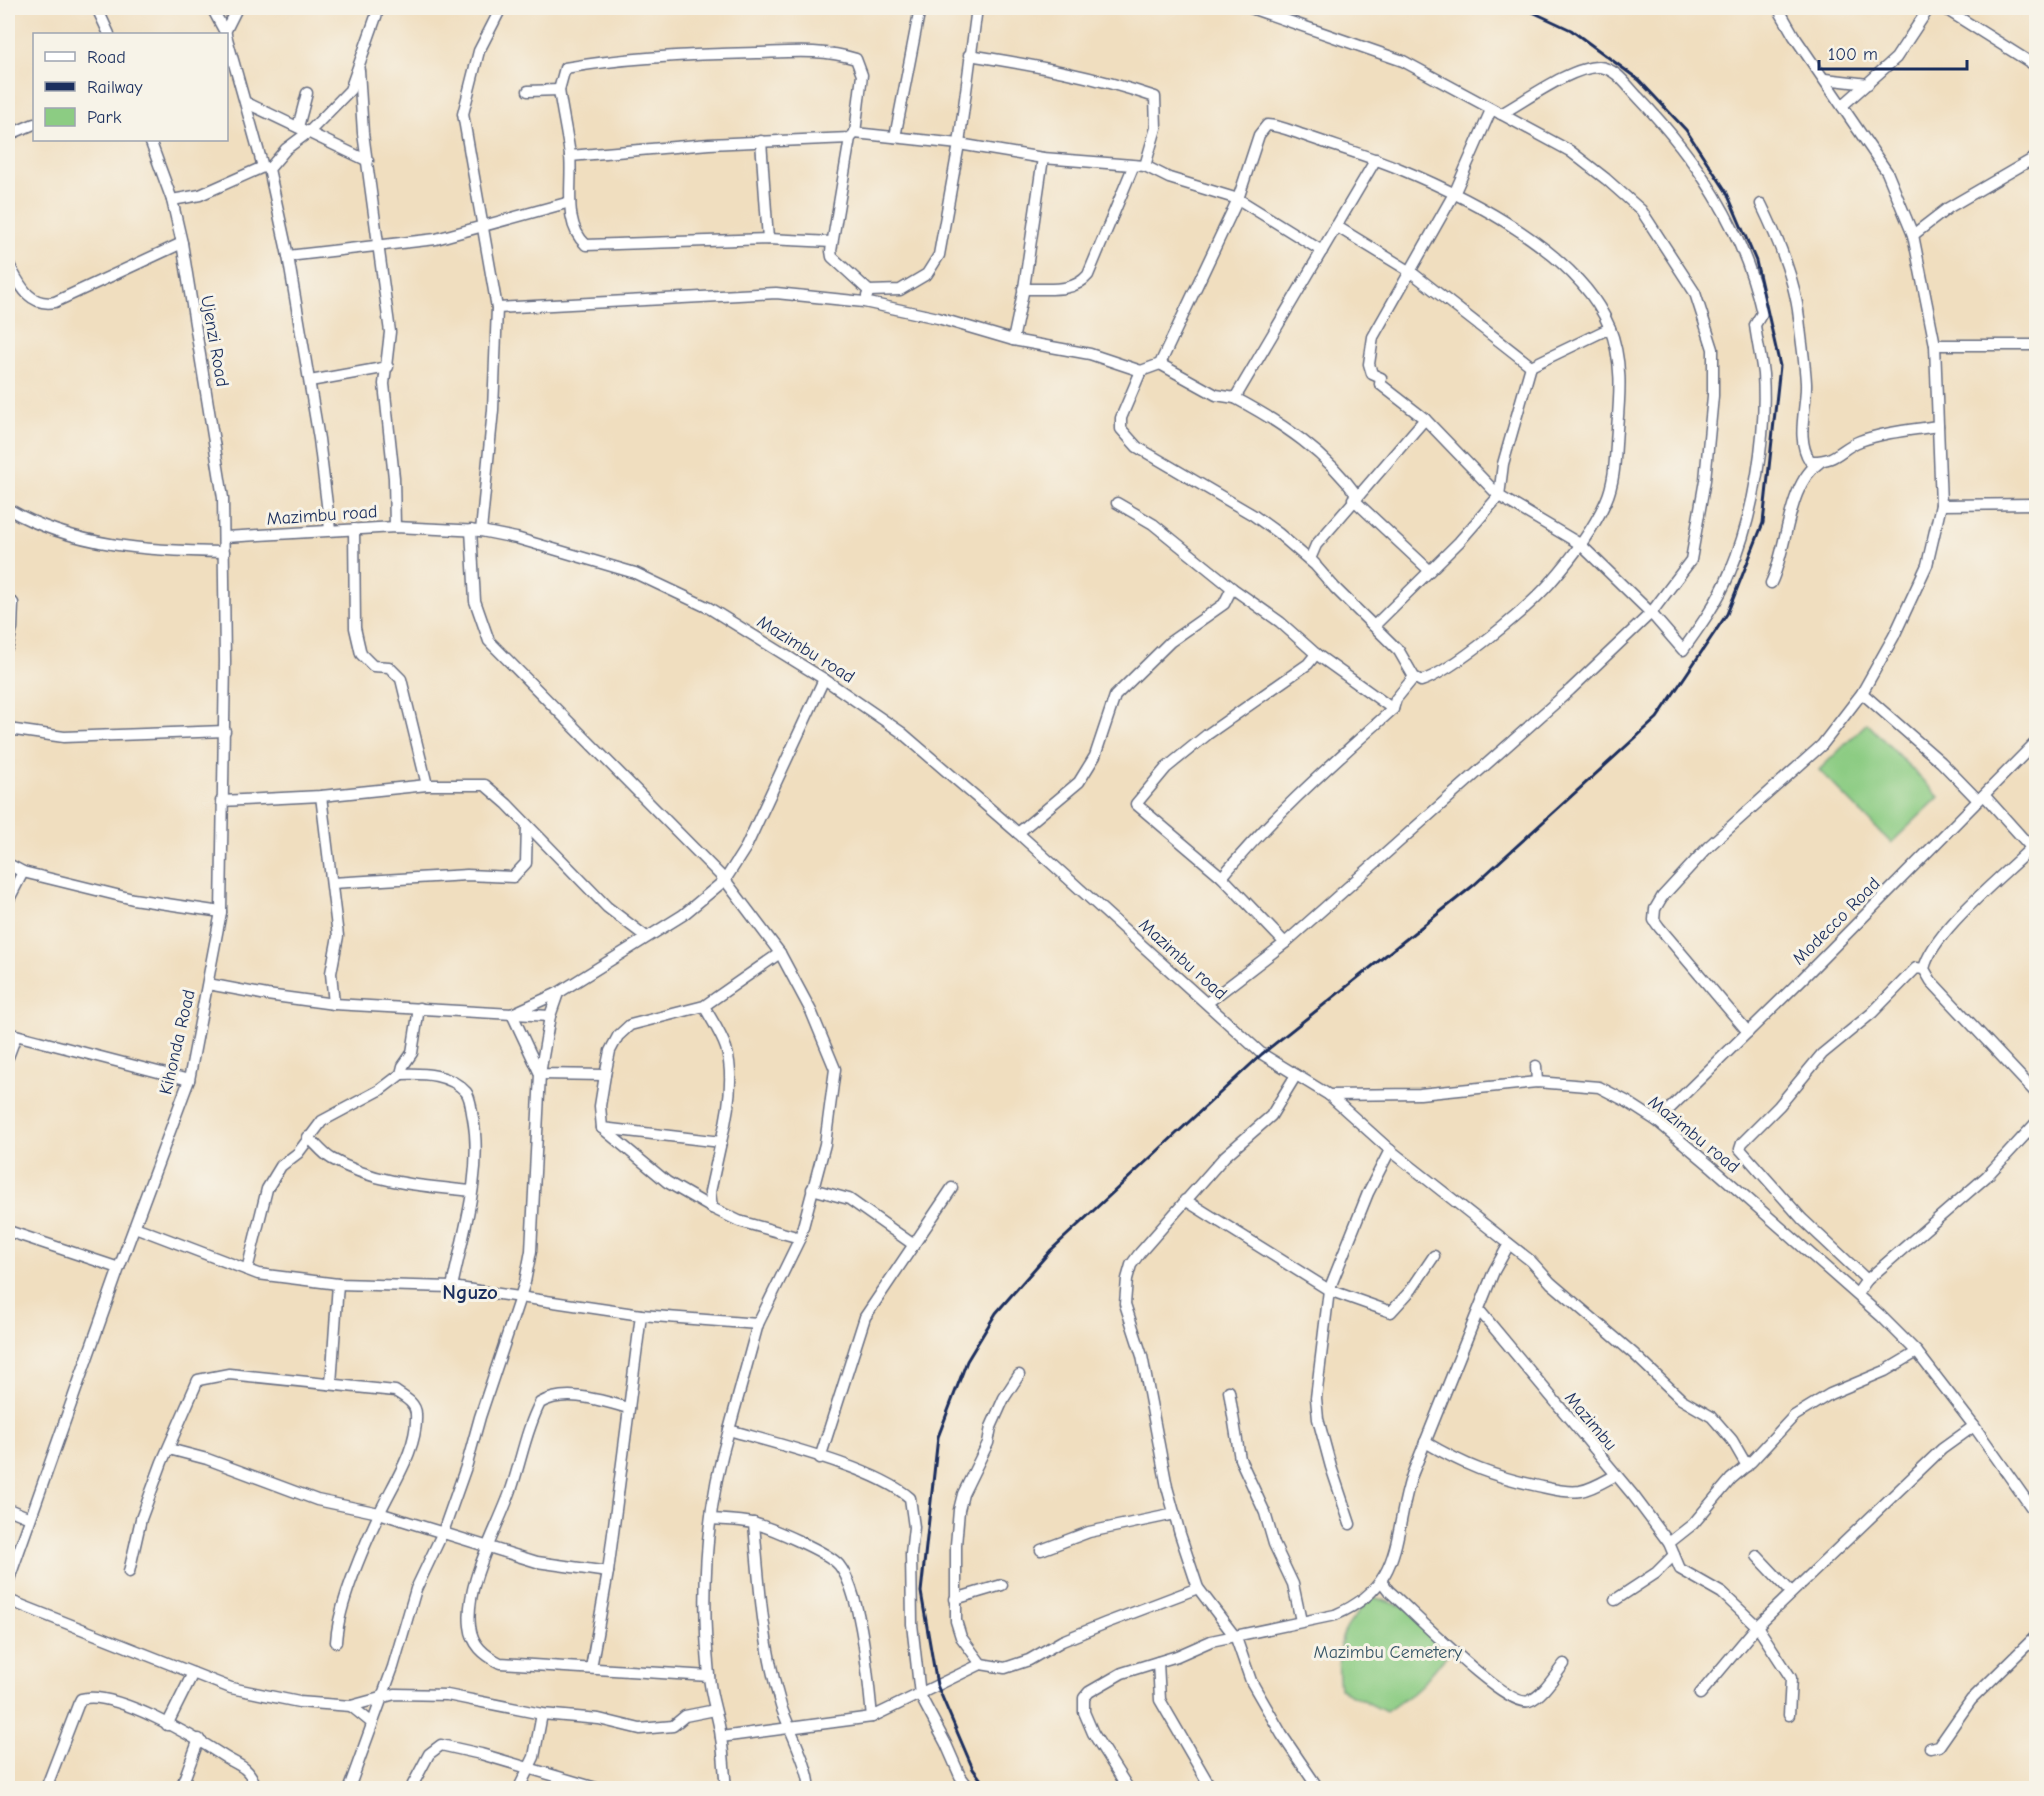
<svg xmlns="http://www.w3.org/2000/svg" width="2044" height="1796" font-family="'Comic Neue',sans-serif">
<style>
.green{fill:#8ccc83;stroke:#547e70;stroke-width:1.5}
.lines{fill:none;stroke-linecap:round;stroke-linejoin:round}
.minor-casing{stroke:#666c80;stroke-width:13}
.minor{stroke:#fff;stroke-width:10}
.rail{stroke:#1b2f5e;stroke-width:3}
.labels{text-anchor:middle;stroke-width:6;stroke-linejoin:round;paint-order:stroke}
.street-label{font-size:18px;fill:#1b2f5e;stroke:#f7f3e8}
.park-label{font-size:18px;fill:#375667;stroke:#f7f3e8}
.quarter-label{font-size:21px;font-weight:bold;fill:#1b2f5e;stroke:#f7f3e8}
</style>
<rect width="100%" height="100%" fill="#f7f3e8"/>
<filter id="ink" filterUnits="userSpaceOnUse"><feTurbulence type="fractalNoise" baseFrequency=".0167" numOctaves="2"/><feDisplacementMap in="SourceGraphic" scale="12" xChannelSelector="R" yChannelSelector="G"/><feConvolveMatrix kernelMatrix="1 2 1 2 8 2 1 2 1" color-interpolation-filters="sRGB"/></filter>
<filter id="wash" filterUnits="userSpaceOnUse"><feTurbulence type="fractalNoise" baseFrequency=".008" numOctaves="4" result="noise"/><feDisplacementMap in="SourceGraphic" scale="24" xChannelSelector="R" yChannelSelector="G"/><feGaussianBlur stdDeviation="1.35" result="paint"/><feColorMatrix in="noise" values="0 0 0 0 0 0 0 0 0 0 0 0 0 0 0 0 0 1.4 0 .05"/><feComposite in="paint" operator="in"/></filter>
<g filter="url(#wash)">
<rect width="100%" height="100%" fill="#f0debf"/>
<g class="green">
<polygon points="1867,723 1939,797 1891,843 1819,770"/>
<path d="M1373,1597L1414,1610L1451,1650L1418,1689L1386,1712L1340,1689C1335,1643 1340,1628 1373,1597Z"/>
</g>
</g>
<g filter="url(#ink)">
<g class="lines">
<defs>
<g id="minor">
<polyline points="97,8 109,34"/>
<polyline points="212,8 226,34"/>
<polyline points="379,8 350,90 310,131 286,149 269,169 288,256 436,239 570,202"/>
<polyline points="1944,8 2036,66"/>
<polyline points="225,32 237,8"/>
<polyline points="226,35 263,167 269,169"/>
<path d="M969,55C1033,65 1094,76 1155,97L1156,128L1145,166"/>
<polyline points="359,70 363,133 390,332 384,384 394,478 395,527"/>
<polyline points="1825,79 1868,84"/>
<polyline points="528,91 559,90"/>
<polyline points="247,103 368,161"/>
<polyline points="1842,106 1896,58 1929,8"/>
<path d="M1491,110L1455,192L1373,337L1369,364L1372,374L1381,378L1380,384L1425,419L1499,496L1580,544L1651,613L1683,650C1701,625 1719,600 1730,572C1754,515 1767,435 1763,374C1761,358 1757,341 1755,325L1762,313C1743,228 1697,159 1638,97C1627,86 1616,68 1599,67C1572,66 1525,101 1501,114"/>
<polyline points="298,127 307,93"/>
<polyline points="8,135 34,124"/>
<polyline points="895,137 920,8"/>
<polyline points="850,138 831,251 832,257 869,291 867,296"/>
<polyline points="761,141 768,239"/>
<polyline points="570,156 709,144 850,138 855,133 959,144 1043,158 1145,166 1169,178 1238,199 1322,251"/>
<polyline points="172,200 200,195 263,167"/>
<path d="M1761,204C1778,239 1795,279 1799,318C1801,340 1805,362 1806,383C1807,408 1795,438 1810,461C1838,462 1839,449 1860,441C1885,432 1912,430 1938,426"/>
<polyline points="1336,226 1411,272 1531,366 1610,328"/>
<polyline points="1913,235 1948,208 2036,157"/>
<path d="M832,242L768,239L586,245C562,223 573,184 570,155C567,133 562,111 559,90L565,68C628,57 693,54 757,53C791,52 823,49 856,59L862,75L855,133"/>
<polyline points="288,256 319,439 330,529"/>
<path d="M8,263C19,283 28,307 55,302L182,243"/>
<path d="M1023,289C1047,288 1072,294 1088,275L1133,167"/>
<polyline points="869,291 900,290 927,274 939,255 959,144 977,8"/>
<polyline points="497,308 776,293 864,302 938,318 1013,340 1090,354 1141,371"/>
<polyline points="1013,340 1024,288 1043,158"/>
<polyline points="1935,345 2036,345"/>
<polyline points="1160,364 1216,395 1235,398 1376,159"/>
<polyline points="310,381 388,367"/>
<path d="M1235,398C1282,423 1327,453 1358,497"/>
<polyline points="1353,499 1429,570"/>
<polyline points="1117,503 1153,524 1232,588 1280,622 1316,654 1393,709"/>
<polyline points="1941,505 2036,504"/>
<path d="M8,509C74,547 150,551 224,552"/>
<polyline points="354,529 355,628 361,654 373,666 389,667 401,679 427,785"/>
<path d="M471,530L475,601L489,641L725,880L780,953L811,1011L835,1069L825,1144L800,1238L758,1324L729,1430C777,1444 874,1467 910,1498L914,1527L911,1554L912,1624L920,1695L946,1744L960,1776L969,1788"/>
<polyline points="481,531 493,410 497,308 463,114 479,51 501,8"/>
<polyline points="225,537 395,527 481,531 516,538 635,573 709,608 824,679 901,732 1018,833 1262,1054 1329,1095 1420,1094 1537,1082 1599,1087 1626,1101 1657,1121 1713,1168 1881,1316 1917,1352 1974,1426 2036,1514"/>
<polyline points="1315,564 1310,559 1316,545 1425,419"/>
<path d="M1771,583C1788,548 1787,484 1820,462"/>
<polyline points="1374,626 1459,542 1499,496 1503,464 1531,366"/>
<polyline points="8,646 12,628 13,603"/>
<polyline points="1862,693 1941,762 1978,800"/>
<polyline points="8,729 64,737 225,731"/>
<polyline points="1984,795 2036,853"/>
<polyline points="321,796 338,936 331,973 334,1004"/>
<polyline points="221,801 321,796 427,785 485,785 507,804 607,907 645,936"/>
<polyline points="1018,833 1079,782 1095,756 1115,696 1170,642 1224,604 1232,588"/>
<path d="M2036,843C2008,872 1932,931 1924,969L1931,981L2036,1093"/>
<polyline points="8,864 23,872 133,899 221,912"/>
<path d="M1222,877C1273,815 1334,762 1393,709L1396,699L1414,677L1399,651L1335,588L1315,565L1278,533L1253,515L1137,447L1121,429V418L1141,371L1160,364L1238,199L1259,135L1267,125C1279,125 1293,132 1306,136C1337,147 1369,156 1400,169C1470,198 1579,253 1609,326C1623,360 1620,394 1617,429C1615,452 1616,479 1606,501C1593,530 1571,559 1550,583C1527,609 1453,671 1421,681L1414,677"/>
<polyline points="332,883 467,875 513,877 526,863 527,825"/>
<polyline points="8,901 23,872"/>
<polyline points="1285,943 1222,877 1136,804 1166,768 1208,734 1308,664 1316,654"/>
<polyline points="208,984 267,995 334,1004 550,1016"/>
<polyline points="558,993 512,1014 540,1074 605,1075"/>
<polyline points="1207,1003 1285,943 1570,690 1651,613 1691,560 1705,480 1713,396 1713,349 1695,293 1641,210 1606,179 1570,151 1403,61 1251,8"/>
<path d="M704,1006C711,1019 721,1033 726,1048C735,1077 728,1114 721,1142L602,1128L600,1106L605,1075L610,1051L618,1036L630,1025L704,1006L780,953"/>
<polyline points="1748,1032 1659,927 1654,920 1655,909 1662,897 1709,846 1822,745 1862,693 1894,636 1927,565 1941,505 1935,345 1913,235 1887,172 1794,36 1778,8"/>
<polyline points="8,1033 189,1080"/>
<polyline points="8,1057 16,1036"/>
<polyline points="1536,1066 1537,1082"/>
<path d="M401,1074C424,1073 450,1074 466,1092C471,1098 471,1110 473,1118C483,1173 463,1233 452,1287"/>
<polyline points="1296,1075 1271,1116 1225,1156 1139,1254 1131,1265 1127,1279 1125,1304 1142,1356 1167,1487 1180,1534 1198,1588 1236,1638 1251,1681 1282,1735 1318,1788"/>
<polyline points="1329,1095 1390,1150 1531,1261 1551,1283 1634,1354 1681,1399 1712,1417 1732,1440 1747,1466"/>
<polyline points="1657,1121 1803,978 2036,742"/>
<polyline points="602,1128 667,1182 712,1208"/>
<path d="M308,1137C316,1144 323,1154 332,1159C376,1184 424,1186 472,1191"/>
<polyline points="721,1142 710,1192 712,1208 739,1221 800,1238"/>
<polyline points="812,1189 849,1199 914,1245"/>
<polyline points="1185,1200 1329,1290 1391,1312 1411,1290 1434,1256"/>
<polyline points="135,1227 258,1274 338,1284 452,1287 641,1315 758,1324"/>
<polyline points="8,1231 119,1268"/>
<polyline points="247,1270 267,1189 281,1166 298,1153 322,1121 380,1090 401,1074 403,1066 412,1053 419,1008"/>
<polyline points="1867,1280 1802,1219 1740,1149 1742,1143 1779,1106 1822,1054 1872,1013 1916,968 1924,969"/>
<polyline points="1857,1294 1867,1280 1987,1176 2036,1123"/>
<polyline points="1479,1310 1633,1495 1669,1543 1680,1569 1722,1593 1757,1626 1942,1449 1974,1426"/>
<polyline points="331,1384 338,1284"/>
<polyline points="1229,1391 1240,1459 1265,1513 1274,1544 1293,1584 1301,1621"/>
<path d="M629,1408C602,1401 566,1388 540,1403C526,1430 521,1461 511,1490C497,1530 465,1583 470,1626C472,1645 484,1655 500,1663L709,1676"/>
<path d="M1425,1442C1466,1466 1492,1476 1538,1486C1552,1489 1566,1493 1580,1491C1592,1489 1603,1482 1614,1476"/>
<polyline points="169,1449 207,1459 317,1500 379,1513 537,1562 608,1572"/>
<polyline points="820,1458 865,1317 952,1188"/>
<polyline points="8,1509 30,1518"/>
<path d="M712,1519C725,1520 740,1520 753,1523C771,1528 828,1552 839,1565C862,1594 868,1679 872,1717"/>
<path d="M754,1523C759,1585 763,1646 781,1706C787,1725 812,1773 809,1788"/>
<polyline points="1350,1524 1331,1467 1318,1419 1316,1398 1329,1290 1368,1193 1390,1150"/>
<polyline points="1669,1543 1693,1524 1731,1479 1751,1462 1794,1416 1830,1394 1885,1371 1917,1352"/>
<polyline points="1041,1550 1089,1532 1175,1514"/>
<polyline points="1757,1556 1791,1592"/>
<path d="M129,1572L141,1519L162,1462L198,1380L229,1374L395,1391C404,1397 416,1403 416,1414C418,1448 394,1482 380,1512C364,1546 338,1605 336,1642"/>
<polyline points="8,1582 119,1268 189,1080 221,912 225,661 223,498 182,243 172,200 150,140"/>
<path d="M1382,1582L1389,1591C1411,1610 1507,1709 1529,1701C1543,1696 1555,1675 1564,1664"/>
<polyline points="955,1599 1002,1585"/>
<polyline points="8,1600 231,1688 299,1702 351,1706 395,1694 447,1695 542,1714 599,1719 640,1729 673,1726 685,1716 715,1710"/>
<polyline points="1615,1600 1656,1573 1674,1555"/>
<polyline points="1158,1662 1160,1700 1211,1788"/>
<polyline points="981,1664 961,1637 956,1621 956,1545 959,1510 963,1494 988,1443 991,1427 1004,1398 1019,1375"/>
<polyline points="591,1668 608,1572 641,1315"/>
<polyline points="1700,1694 1757,1626 1791,1678 1789,1715"/>
<polyline points="351,1706 372,1723"/>
<polyline points="167,1725 193,1673"/>
<polyline points="721,1737 872,1717 981,1664 1005,1668 1029,1660 1062,1641 1106,1623 1198,1588"/>
<polyline points="1930,1748 1939,1746 1971,1700 2036,1636"/>
<path d="M46,1788L78,1705L81,1699C114,1689 196,1738 225,1757C231,1761 239,1764 245,1769C251,1774 254,1781 256,1788"/>
<polyline points="181,1788 199,1739"/>
<polyline points="349,1788 393,1667 416,1589 443,1532 467,1464 480,1417 525,1282 531,1251 540,1074 550,1016 558,993 683,915 725,880 746,847 824,679"/>
<polyline points="411,1788 429,1754 441,1745 481,1754 596,1788"/>
<polyline points="519,1788 534,1757 542,1714"/>
<path d="M726,1788C724,1772 724,1755 721,1738C719,1717 710,1697 709,1675C701,1594 706,1508 729,1430"/>
<path d="M1128,1788L1093,1733L1084,1712V1698L1089,1692L1122,1673L1177,1656L1211,1641L1335,1615C1406,1585 1392,1535 1412,1475L1494,1271L1509,1244"/>
</g>
</defs>
<use href="#minor" class="minor-casing"/>
<use href="#minor" class="minor"/>
<polyline class="rail" points="987,1788 973,1769 937,1685 921,1592 938,1437 967,1361 996,1313 1051,1250 1262,1054 1474,885 1657,718 1727,614 1763,523 1780,366 1756,261 1726,191 1686,130 1639,80 1571,30 1524,8"/>
</g>
</g>
<g class="labels">
<g class="street-label">
<text transform="translate(215 341) rotate(80)" y="6">Ujenzi Road</text>
<text transform="translate(322 515) rotate(-4)" y="6">Mazimbu road</text>
<text transform="translate(806 649) rotate(32)" y="6">Mazimbu road</text>
<text transform="translate(1836 921) rotate(-45)" y="6">Modecco Road</text>
<text transform="translate(1183 959) rotate(42)" y="6">Mazimbu road</text>
<text transform="translate(177 1042) rotate(-77)" y="6">Kihonda Road</text>
<text transform="translate(1694 1134) rotate(39)" y="6">Mazimbu road</text>
<text transform="translate(1591 1421) rotate(50)" y="6">Mazimbu</text>
</g>
<g class="park-label">
<text x="1388" y="1658">Mazimbu Cemetery</text>
</g>
<g class="quarter-label">
<text x="470" y="1299">Nguzo</text>
</g>
</g>
<rect width="2044" height="1796" fill="none" stroke="#f7f3e8" stroke-width="30"/>
<rect x="33" y="33" width="195" height="108" fill="#f7f3e8" stroke="#9fa5b1" stroke-width="1.5"/>
<rect x="45" y="52" width="30" height="9" fill="#ffffff" stroke="#9fa5b1" stroke-width="1.5"/>
<text x="87" y="63" font-size="18" fill="#1b2f5e">Road</text>
<rect x="45" y="82" width="30" height="9" fill="#1b2f5e" stroke="#9fa5b1" stroke-width="1.5"/>
<text x="87" y="93" font-size="18" fill="#1b2f5e">Railway</text>
<rect x="45" y="108" width="30" height="18" fill="#8ccc83" stroke="#9fa5b1" stroke-width="1.5"/>
<text x="87" y="123" font-size="18" fill="#1b2f5e">Park</text>
<path d="M1819 60v9h148v-9" fill="none" stroke="#1b2f5e" stroke-width="3"/>
<text x="1828" y="60" font-size="18" fill="#1b2f5e" stroke="#f7f3e8" stroke-width="4.5" paint-order="stroke">100 m</text>
</svg>
